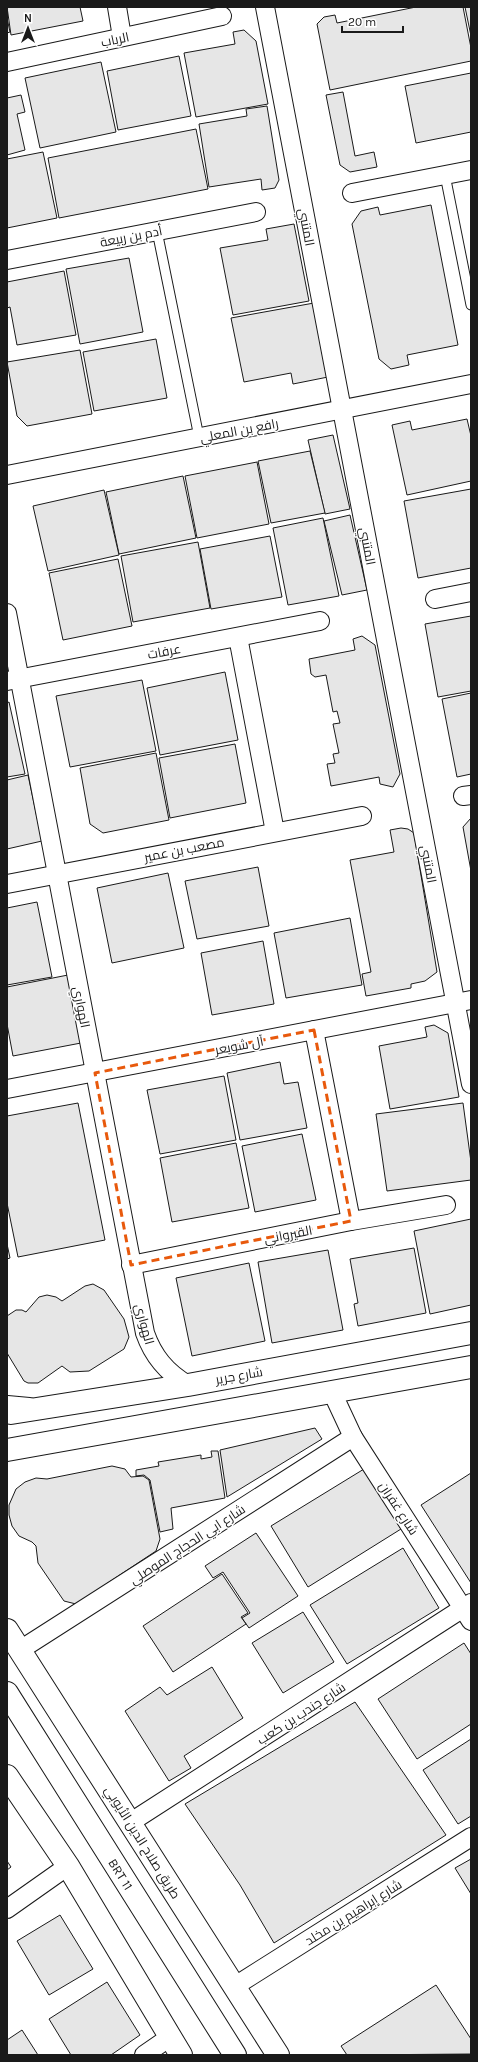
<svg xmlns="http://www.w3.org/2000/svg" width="478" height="2062" font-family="Karla,Cairo,sans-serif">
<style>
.building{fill:#e6e6e6;stroke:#1a1a1a}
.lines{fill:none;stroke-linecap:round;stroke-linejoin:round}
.lane-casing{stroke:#1a1a1a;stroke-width:11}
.street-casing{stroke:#1a1a1a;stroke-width:20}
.secondary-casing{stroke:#1a1a1a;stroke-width:24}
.primary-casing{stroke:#1a1a1a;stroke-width:24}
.lane{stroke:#fff;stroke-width:9}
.street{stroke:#fff;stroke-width:18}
.secondary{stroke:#fff;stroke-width:22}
.primary{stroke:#fff;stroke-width:22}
.marked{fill:none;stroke:#e8590c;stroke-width:3;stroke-dasharray:8 5;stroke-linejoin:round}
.labels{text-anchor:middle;stroke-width:3;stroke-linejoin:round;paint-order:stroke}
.street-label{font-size:13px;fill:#1a1a1a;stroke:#fff}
</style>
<rect width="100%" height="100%" fill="#fff"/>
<g class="building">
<polygon points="7,7 80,7 83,21 11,35"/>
<polygon points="416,7 463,7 471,48 471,61 330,90 317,24 324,17 335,15 337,23"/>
<polygon points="465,7 471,7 471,36"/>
<polygon points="7,18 10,32 7,33"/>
<polygon points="244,30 256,41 268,104 196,117 184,53 235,44 233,32"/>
<polygon points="179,56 191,116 118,130 107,71"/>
<polygon points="101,62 116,132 40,148 25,78"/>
<polygon points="471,73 471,132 416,143 405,86"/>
<polygon points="343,92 355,156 374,152 377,167 350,172 340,165 326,95"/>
<polygon points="21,95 25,112 17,114 25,150 7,155 7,98"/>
<polygon points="267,106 279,180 275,188 262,190 261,179 209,187 199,124 247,116 246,109"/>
<polygon points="196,129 208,189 59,218 48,158"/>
<polygon points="43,152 57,218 7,228 7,159"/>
<polygon points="431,205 458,345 407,355 409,365 391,369 379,359 352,224 361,211 378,207 380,215"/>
<polygon points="294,224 309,301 233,315 220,248 268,240 266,229"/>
<polygon points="129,258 143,332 80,344 66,269"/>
<polygon points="64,271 76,335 17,345 10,307 7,308 7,282"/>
<polygon points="314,303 328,377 293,384 291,373 244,382 231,318"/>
<polygon points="156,339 167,398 94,411 83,352"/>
<polygon points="80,350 92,414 27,426 17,416 7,362"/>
<polygon points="467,419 471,436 471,481 407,495 392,425 410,421 412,430"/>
<polygon points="333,435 350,509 325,514 308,440"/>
<polygon points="310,451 325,513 271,523 258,461"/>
<polygon points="257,462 269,524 197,538 185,476"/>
<polygon points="183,476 196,538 119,554 106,492"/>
<polygon points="471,489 471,568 418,578 404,501"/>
<polygon points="104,490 119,555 48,571 33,506"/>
<polygon points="350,515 367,590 342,595 324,521"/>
<polygon points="323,518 339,596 288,605 273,528"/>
<polygon points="270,536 282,597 211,609 200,549"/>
<polygon points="198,542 210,608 133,622 121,556"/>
<polygon points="118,559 132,626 63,640 49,573"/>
<polygon points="471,616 471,691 438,697 425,624"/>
<polygon points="362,636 375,645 400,774 393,787 380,784 379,777 331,786 327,764 335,763 333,754 339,753 333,724 340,723 337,711 333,712 326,675 315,677 311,674 309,659 355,650 353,639"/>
<polygon points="225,672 238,740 160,755 147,688"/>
<polygon points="142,680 156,751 70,767 56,696"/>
<polygon points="471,693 471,774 457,777 442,699"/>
<polygon points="9,702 25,774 7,777 7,703"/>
<polygon points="235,744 246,803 170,818 159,758"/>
<polygon points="156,753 169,820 103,833 90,824 80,768"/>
<polygon points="28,775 42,841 7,849 7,780"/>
<polygon points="471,818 471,871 463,827"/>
<polygon points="401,828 408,829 414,833 437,972 425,981 411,984 411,988 366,996 362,974 371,972 350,860 394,852 390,830"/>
<polygon points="258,867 269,926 197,939 185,881"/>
<polygon points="168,873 184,948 112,963 97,888"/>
<polygon points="37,902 52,977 7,985 7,908"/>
<polygon points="350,918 362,985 286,998 274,933"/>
<polygon points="263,941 274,1004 212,1015 201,953"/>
<polygon points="68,975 81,1043 13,1056 7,1024 7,987"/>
<polygon points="434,1025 448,1033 459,1097 390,1109 379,1046 427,1037 425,1027"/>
<polygon points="280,1062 284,1084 298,1082 307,1128 240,1140 227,1073"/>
<polygon points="224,1076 236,1140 160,1154 147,1090"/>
<polygon points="78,1103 105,1240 18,1257 7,1203 7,1116"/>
<polygon points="463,1103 471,1162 471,1180 387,1191 376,1114"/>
<polygon points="302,1134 316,1200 255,1212 242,1146"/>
<polygon points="236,1143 249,1208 172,1222 160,1158"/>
<polygon points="471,1219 471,1305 430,1314 414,1231"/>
<polygon points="7,1244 10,1258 7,1259"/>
<polygon points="414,1248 426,1313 358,1326 354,1304 358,1303 350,1259"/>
<polygon points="328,1250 343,1330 272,1343 258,1262"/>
<polygon points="249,1263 265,1341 192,1356 176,1278"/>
<polygon points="93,1284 104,1290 124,1319 129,1337 124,1349 89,1371 70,1372 62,1366 38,1383 28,1383 24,1381 7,1353 7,1316 16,1310 22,1310 26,1312 39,1297 47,1295 56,1297 62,1301 85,1286"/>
<polygon points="315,1428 322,1439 227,1497 220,1450"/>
<polygon points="211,1451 218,1451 225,1498 171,1508 173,1529 160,1532 150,1480 144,1475 136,1476 136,1470 159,1466 158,1462 201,1455 201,1459 212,1457"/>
<polygon points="112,1466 125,1469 131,1477 143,1476 149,1480 160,1539 156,1551 76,1604 64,1601 38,1563 36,1546 32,1542 19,1536 12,1526 9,1515 9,1505 16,1489 25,1482 36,1478 47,1479"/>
<polygon points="364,1469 401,1529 308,1587 271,1526"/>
<polygon points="471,1473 471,1583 421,1505"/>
<polygon points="256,1533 298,1596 249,1628 242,1618 250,1613 223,1572 213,1578 205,1566"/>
<polygon points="403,1548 439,1608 347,1664 310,1605"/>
<polygon points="222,1574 248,1613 241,1617 246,1624 173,1672 143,1626"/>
<polygon points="303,1612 334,1662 283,1693 252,1643"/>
<polygon points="464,1643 471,1654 471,1724 417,1759 378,1699"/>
<polygon points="212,1667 243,1718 184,1756 191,1768 169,1781 125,1711 160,1687 167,1695"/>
<polygon points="355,1702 446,1835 274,1943 240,1885 185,1804"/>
<polygon points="471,1739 471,1816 458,1824 423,1770"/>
<polygon points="471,1859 471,1894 455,1868"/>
<polygon points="7,1861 11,1867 7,1870"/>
<polygon points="60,1915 93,1969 49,1995 17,1941"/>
<polygon points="107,1982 140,2035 111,2055 71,2055 49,2019"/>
<polygon points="436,1985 471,2039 471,2054 347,2055 341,2046"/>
<polygon points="22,2030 38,2055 7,2055 7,2040"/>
</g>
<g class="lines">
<defs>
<g id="lane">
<polyline points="445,175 471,305"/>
<polyline points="157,231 199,437"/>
</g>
<g id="street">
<polyline points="117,7 122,37"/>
<polyline points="265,7 471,1084"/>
<polyline points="7,62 222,16"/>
<polyline points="352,193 471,170"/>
<polyline points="7,260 256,212"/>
<polyline points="7,475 471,384"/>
<polyline points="435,599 471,592"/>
<path d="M7,613L145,1333C153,1356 166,1372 188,1385"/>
<polyline points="238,637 275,832"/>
<polyline points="7,681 320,621"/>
<polyline points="463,796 471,795"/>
<polyline points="7,884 362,816"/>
<polyline points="314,1030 351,1221"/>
<polyline points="7,1089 471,1000"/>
<polyline points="131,1265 351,1221 446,1205"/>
<polyline points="332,1392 353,1437 471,1621"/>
<polyline points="20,1650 353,1437"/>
<polyline points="131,1822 471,1603"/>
<polyline points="7,1909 68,1866"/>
<polyline points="235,1986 471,1837"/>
<polyline points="144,2055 170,2037"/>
</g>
<g id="secondary">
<polyline points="11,1413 188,1385 471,1333"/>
<polyline points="7,1450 471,1367"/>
<polyline points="7,1693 235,2055"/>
</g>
<g id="primary">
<polyline points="7,1407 29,1409"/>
<polyline points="7,1630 278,2055"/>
<polyline points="7,1776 68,1866 181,2055"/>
</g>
</defs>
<use href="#lane" class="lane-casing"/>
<use href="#street" class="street-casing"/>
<use href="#secondary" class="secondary-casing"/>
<use href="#primary" class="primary-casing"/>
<use href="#lane" class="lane"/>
<use href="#street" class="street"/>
<use href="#secondary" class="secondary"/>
<use href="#primary" class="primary"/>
</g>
<path class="marked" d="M314,1030L351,1221L131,1265L95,1073Z"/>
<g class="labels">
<g class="street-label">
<text transform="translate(115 39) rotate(-12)" y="5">الرباب</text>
<text transform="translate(307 227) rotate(79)" y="5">المتنبي</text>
<text transform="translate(131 236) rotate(-11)" y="5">أدم بن ربيعة</text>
<text transform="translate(239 430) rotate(-11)" y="5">رافع بن المعلي</text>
<text transform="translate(368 546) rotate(79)" y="5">المتنبي</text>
<text transform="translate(164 651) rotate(-11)" y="5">عرفات</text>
<text transform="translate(184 849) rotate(-11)" y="5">مصعب بن عمير</text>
<text transform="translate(429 864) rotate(79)" y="5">المتنبي</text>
<text transform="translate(82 1007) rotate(79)" y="5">الهواري</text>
<text transform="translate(239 1045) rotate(-11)" y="5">آل شويعر</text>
<text transform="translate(288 1234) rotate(-11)" y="5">القيرواني</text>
<text transform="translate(145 1324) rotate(75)" y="5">الهواري</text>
<text transform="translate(239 1375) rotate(-10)" y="5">شارع جرير</text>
<text transform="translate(399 1508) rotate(57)" y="5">شارع غفران</text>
<text transform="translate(187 1544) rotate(-33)" y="5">شارع ابي الحجاج الموصلي</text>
<text transform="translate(301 1713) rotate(-33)" y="5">شارع جندب بن كعب</text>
<text transform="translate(143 1842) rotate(58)" y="5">طريق صلاح الدين الأيوبي</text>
<text transform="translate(121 1874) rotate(58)" y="5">BRT 11</text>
<text transform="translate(353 1912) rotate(-32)" y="5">شارع إبراهيم بن مخلد</text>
</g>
</g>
<rect width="478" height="2062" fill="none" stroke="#1a1a1a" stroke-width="16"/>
<g transform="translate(28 28)" stroke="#ffffff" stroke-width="3" paint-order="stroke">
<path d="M0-3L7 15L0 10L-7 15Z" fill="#1a1a1a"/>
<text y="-6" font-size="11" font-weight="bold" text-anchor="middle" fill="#1a1a1a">N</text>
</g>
<path d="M342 26v6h61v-6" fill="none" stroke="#1a1a1a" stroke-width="2"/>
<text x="348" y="26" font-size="12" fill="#1a1a1a" stroke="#ffffff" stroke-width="3" paint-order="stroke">20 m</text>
</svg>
